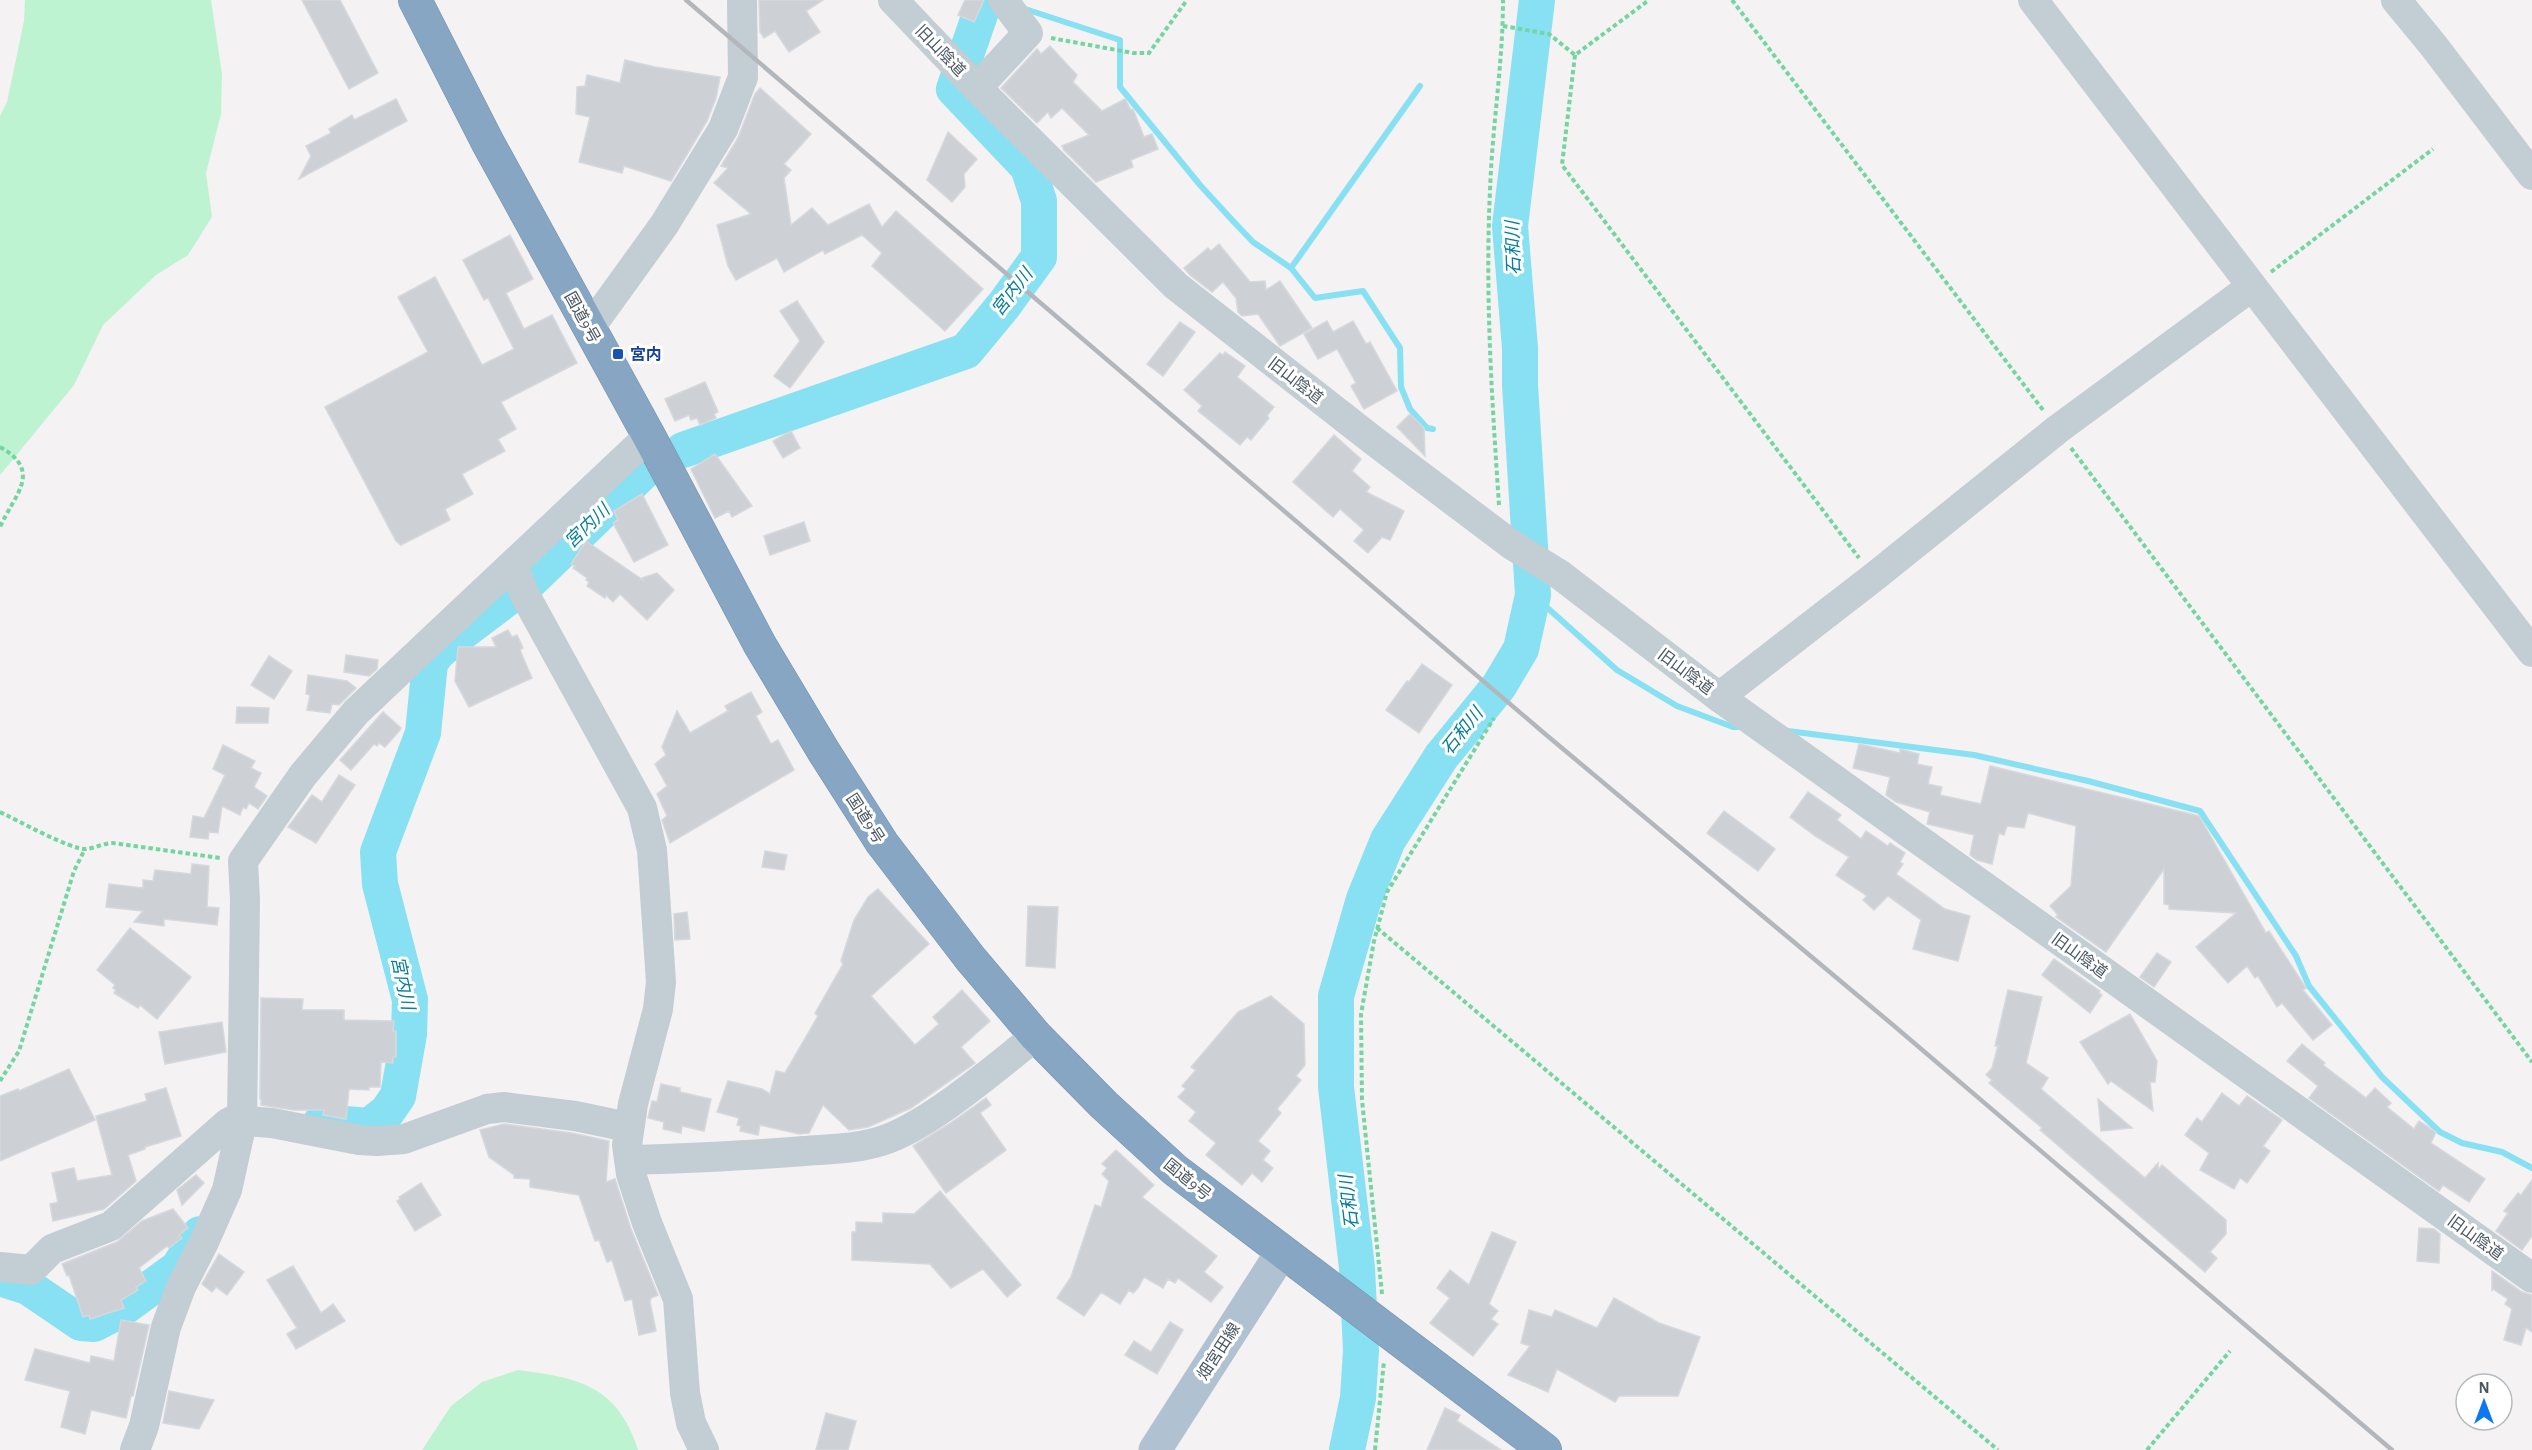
<svg xmlns="http://www.w3.org/2000/svg" width="2532" height="1450" font-family="'Alegreya Sans','Noto Sans JP',sans-serif">
<style>
.green{fill:#bef3d1}
.lines{fill:none;stroke-linecap:round;stroke-linejoin:round}
.stream{stroke:#88e0f3;stroke-width:6}
.river{stroke:#88e0f3;stroke-width:36}
.building{fill:#cdd1d6;stroke:#d5d8dd;stroke-width:1.5}
.highway-casing{stroke:#7191af;stroke-width:34}
.path{stroke:#73d5a2;stroke-width:4;stroke-dasharray:4.5 3;stroke-linecap:butt}
.minor{stroke:#c2cdd4;stroke-width:30}
.major{stroke:#b0c2d2;stroke-width:33}
.highway{stroke:#86a6c3;stroke-width:33}
.rail{stroke:#b3b7bc;stroke-width:4.5}
.transit-dot{fill:#1a4fb4;stroke:#fff;stroke-width:2}
.labels{text-anchor:middle;stroke-width:6;stroke-linejoin:round;paint-order:stroke}
.street-label{font-size:16px;fill:#485661;stroke:#fff}
.transit-label{font-size:16px;font-weight:bold;fill:#164399;stroke:#fff;text-anchor:start}
.water-label{font-size:18px;font-style:italic;fill:#047e99;stroke:#fff}
</style>
<rect width="100%" height="100%" fill="#f4f2f2"/>
<g class="green">
<polygon points="25,0 211,0 222,74 221,114 206,173 212,217 188,255 156,275 103,325 74,385 0,475 0,116 7,102 24,21"/>
<path d="M518,1370C579,1378 617,1385 638,1450H422L451,1406L482,1382Z"/>
</g>
<g class="lines">
<g class="stream">
<polyline points="1022,8 1120,40 1120,87 1200,185 1233,221 1253,242 1291,268 1315,298 1363,291 1400,348 1401,387 1410,409 1427,428 1433,429"/>
<polyline points="1291,268 1420,86"/>
<polyline points="1533,595 1617,670 1677,706 1733,727 1742,727"/>
<polyline points="1788,731 1974,755 2088,781 2200,811 2296,956 2309,986 2382,1077 2440,1132 2462,1143 2502,1152 2532,1168"/>
</g>
<g class="river">
<polyline points="683,450 966,351 1004,305 1039,257 1039,201 1028,167 954,89 985,0"/>
<polyline points="321,1122 369,1126 387,1112 398,1096 409,1034 410,1000 380,884 378,852 423,733 430,663 438,652 460,634 530,581 644,471"/>
<polyline points="0,1278 28,1287 81,1323 94,1324 119,1311 178,1268 200,1234"/>
<polyline points="1347,1450 1358,1398 1361,1350 1357,1268 1336,1087 1336,996 1364,899 1388,840 1441,757 1499,686 1521,649 1533,595 1520,385 1520,348 1510,226 1537,0"/>
</g>
</g>
<g class="building">
<polygon points="302,0 340,0 378,73 349,89"/>
<polygon points="759,0 823,0 806,11 820,32 789,52 775,31 764,38 760,32"/>
<polygon points="965,0 984,0 974,22 958,15"/>
<polygon points="1050,46 1077,75 1073,82 1102,111 1125,99 1131,110 1133,109 1144,137 1152,134 1158,149 1131,160 1133,167 1096,182 1064,150 1062,146 1089,135 1062,108 1051,118 1048,112 1037,123 1001,88 1037,49 1041,54"/>
<polygon points="625,60 655,67 720,77 716,98 707,121 671,181 624,166 622,173 579,162 590,117 576,114 577,87 585,86 587,75 620,83"/>
<polygon points="760,88 811,134 784,164 791,170 784,178 791,225 812,208 828,225 869,204 882,227 896,211 983,289 945,331 872,266 882,253 862,235 825,254 823,250 784,272 777,258 736,280 728,266 717,225 751,214 714,183 728,168 721,166 738,138 755,94"/>
<polygon points="396,99 407,121 299,179 311,156 306,146 331,133 329,129 352,115 354,120"/>
<polygon points="948,132 977,159 964,174 965,187 952,202 927,180"/>
<polygon points="510,235 533,279 506,293 524,329 552,315 577,363 501,402 516,429 498,439 505,451 462,474 473,494 445,509 450,520 401,545 396,541 325,407 428,352 398,297 435,277 482,365 514,349 488,298 484,300 463,260"/>
<polygon points="1219,244 1250,282 1265,281 1266,290 1280,281 1312,328 1280,346 1258,314 1242,316 1238,312 1236,298 1223,282 1212,292 1190,275 1184,268 1208,248 1211,251"/>
<polygon points="797,301 824,342 790,388 774,376 800,341 780,311"/>
<polygon points="1327,321 1333,332 1353,321 1366,344 1370,342 1397,391 1364,409 1351,386 1356,383 1337,349 1318,359 1304,334"/>
<polygon points="1180,322 1195,332 1163,376 1147,364"/>
<polygon points="1225,352 1245,366 1237,377 1274,407 1267,416 1269,418 1251,440 1247,437 1240,445 1198,411 1202,406 1184,390 1220,353 1223,355"/>
<polygon points="705,382 718,412 714,414 716,418 700,425 697,418 691,420 689,415 675,421 665,399"/>
<polygon points="1410,414 1424,428 1425,456 1397,427"/>
<polygon points="791,431 800,448 783,458 773,441"/>
<polygon points="1334,435 1361,459 1352,471 1370,487 1366,492 1404,511 1390,540 1382,537 1368,553 1354,541 1364,530 1340,509 1333,517 1293,482"/>
<polygon points="715,454 752,506 732,517 729,511 715,518 691,469"/>
<polygon points="642,494 668,545 634,562 613,523 618,520 614,511"/>
<polygon points="804,522 810,541 770,555 764,536"/>
<polygon points="586,541 643,580 642,578 657,573 674,590 647,620 620,594 613,602 606,595 605,598 587,586 589,582 586,580 587,578 573,568 575,566 571,564"/>
<polygon points="508,630 512,637 517,635 523,648 520,650 532,678 469,707 455,681 458,647 496,647 492,638"/>
<polygon points="346,655 378,660 377,669 369,676 344,672"/>
<polygon points="269,656 292,671 274,699 251,685"/>
<polygon points="1422,664 1452,685 1419,733 1386,710 1407,681 1409,682"/>
<polygon points="308,675 347,681 356,688 339,705 332,704 330,713 307,710 310,695 306,694"/>
<polygon points="751,692 762,712 756,716 771,744 778,740 794,770 670,843 662,820 667,816 657,794 667,786 655,764 666,755 662,747 677,711 690,733 728,711 725,706"/>
<polygon points="237,707 269,708 268,723 236,723"/>
<polygon points="383,712 401,728 400,730 385,747 379,743 377,746 374,744 351,770 340,760"/>
<polygon points="1859,744 1900,753 1900,749 1919,754 1917,764 1932,767 1928,784 1942,787 1940,795 1981,804 1990,766 2199,816 2266,933 2269,931 2306,988 2303,990 2332,1025 2313,1040 2282,1003 2277,1007 2258,976 2255,978 2247,966 2228,983 2196,947 2236,913 2169,909 2169,905 2164,904 2164,869 2106,952 2056,917 2058,915 2050,906 2071,886 2076,826 2028,813 2024,828 2007,826 2004,835 1999,833 1992,864 1977,860 1970,855 1974,835 1927,824 1930,812 1896,802 1886,795 1890,777 1853,768"/>
<polygon points="223,745 255,761 251,768 261,773 254,787 267,796 258,809 249,803 246,809 243,807 240,815 222,806 218,833 209,832 208,839 190,837 193,816 204,818 225,775 213,769"/>
<polygon points="339,775 355,785 316,843 288,827 312,795 322,802"/>
<polygon points="1808,792 1841,815 1837,820 1861,839 1866,831 1888,846 1890,843 1905,853 1900,862 1903,864 1896,874 1945,909 1970,916 1958,961 1913,949 1921,920 1888,896 1874,910 1863,900 1867,896 1836,875 1849,857 1815,836 1790,817"/>
<polygon points="1724,811 1775,849 1758,871 1707,833"/>
<polygon points="765,851 787,855 784,870 762,867"/>
<polygon points="192,864 209,866 207,907 219,908 217,925 164,919 164,926 134,922 143,911 106,907 109,884 143,888 143,880 153,881 155,870 191,874"/>
<polygon points="878,889 929,944 871,996 915,1045 939,1024 933,1017 962,990 990,1021 961,1047 975,1063 911,1108 868,1127 849,1130 823,1105 809,1133 799,1134 760,1125 758,1135 740,1131 741,1126 737,1125 739,1118 717,1112 728,1081 762,1089 770,1094 776,1071 785,1073 818,1016 815,1013 843,964 841,961 854,920 868,897"/>
<polygon points="1028,906 1058,907 1055,968 1026,966"/>
<polygon points="687,912 690,939 675,940 674,914"/>
<polygon points="130,928 191,977 157,1019 140,1005 138,1008 114,993 116,990 113,988 115,985 97,970"/>
<polygon points="2157,953 2171,962 2154,987 2140,977"/>
<polygon points="2054,959 2100,991 2099,993 2102,995 2090,1013 2042,975"/>
<polygon points="2008,990 2042,997 2026,1063 2048,1078 2041,1089 2145,1178 2158,1163 2158,1170 2162,1165 2226,1220 2226,1234 2210,1252 2217,1258 2205,1272 2040,1130 2042,1128 1989,1083 1992,1080 1986,1075 1992,1068 1998,1046 1995,1046"/>
<polygon points="1271,996 1304,1024 1305,1065 1296,1076 1301,1080 1277,1109 1281,1113 1258,1141 1270,1151 1263,1160 1273,1168 1262,1182 1252,1173 1242,1185 1206,1155 1216,1143 1189,1121 1196,1112 1178,1097 1186,1089 1182,1086 1196,1070 1191,1067 1238,1012"/>
<polygon points="261,998 303,999 302,1010 344,1010 344,1020 394,1021 393,1031 396,1031 396,1057 393,1057 393,1063 381,1062 380,1087 369,1087 369,1090 349,1089 346,1119 323,1115 324,1110 294,1110 261,1105 261,1099 260,1099"/>
<polygon points="2130,1014 2157,1061 2155,1082 2150,1082 2153,1111 2111,1081 2108,1084 2080,1042"/>
<polygon points="222,1022 226,1052 165,1064 159,1032"/>
<polygon points="2302,1044 2325,1063 2323,1065 2366,1098 2375,1088 2391,1103 2387,1107 2414,1129 2419,1121 2436,1132 2431,1143 2485,1179 2469,1202 2443,1185 2439,1191 2309,1098 2318,1086 2287,1061"/>
<polygon points="69,1069 95,1120 0,1161 0,1096 18,1089 19,1091"/>
<polygon points="661,1084 680,1088 680,1092 711,1099 704,1131 682,1126 681,1133 663,1129 664,1122 648,1118 652,1101 657,1102"/>
<polygon points="166,1088 181,1136 145,1147 145,1149 128,1155 136,1181 104,1209 53,1221 50,1204 58,1202 52,1173 74,1168 77,1181 112,1175 96,1116 147,1101 145,1094"/>
<polygon points="2222,1093 2239,1106 2247,1096 2282,1120 2263,1146 2270,1151 2247,1183 2240,1178 2234,1189 2200,1170 2209,1153 2185,1135 2197,1118 2202,1122"/>
<polygon points="986,1098 991,1105 980,1113 1006,1150 946,1193 913,1146 949,1124"/>
<polygon points="2098,1099 2132,1128 2101,1131"/>
<polygon points="504,1124 572,1133 609,1141 606,1182 615,1179 631,1229 658,1295 651,1298 650,1302 656,1331 639,1335 632,1299 625,1301 612,1260 607,1262 599,1240 595,1241 579,1195 530,1187 530,1179 514,1178 514,1175 489,1157 480,1130"/>
<polygon points="1116,1150 1154,1185 1142,1197 1217,1256 1204,1272 1223,1287 1211,1302 1178,1278 1175,1283 1168,1279 1163,1288 1144,1277 1138,1288 1133,1293 1129,1290 1120,1304 1101,1292 1084,1316 1057,1298 1071,1277 1095,1205 1101,1207 1109,1181 1102,1174 1107,1168 1102,1164"/>
<polygon points="196,1175 204,1183 182,1205 177,1190"/>
<polygon points="2532,1180 2532,1236 2522,1250 2496,1231 2508,1213 2504,1211 2518,1193 2521,1195"/>
<polygon points="421,1183 441,1215 415,1231 397,1201 400,1199 399,1197"/>
<polygon points="940,1191 1021,1285 1007,1297 983,1269 951,1288 930,1264 852,1260 852,1232 856,1232 856,1222 883,1223 883,1213 914,1214"/>
<polygon points="173,1209 188,1228 179,1235 182,1238 169,1248 167,1246 139,1268 146,1281 136,1287 138,1290 121,1300 124,1308 90,1319 89,1315 83,1317 69,1275 67,1276 62,1264 117,1242 142,1221"/>
<polygon points="2419,1228 2434,1229 2440,1234 2439,1263 2417,1261"/>
<polygon points="1492,1232 1516,1242 1489,1304 1498,1311 1491,1319 1498,1324 1473,1356 1430,1323 1450,1298 1437,1288 1439,1285 1450,1270 1469,1285"/>
<polygon points="219,1254 244,1272 227,1295 216,1287 212,1292 202,1284"/>
<polygon points="293,1266 321,1313 333,1304 345,1321 296,1349 287,1334 297,1328 267,1280"/>
<polygon points="2492,1271 2522,1292 2532,1295 2532,1332 2526,1328 2521,1345 2504,1340 2512,1309 2505,1304 2508,1299 2493,1289 2492,1291"/>
<polygon points="1614,1298 1659,1323 1700,1337 1678,1396 1619,1396 1615,1402 1557,1369 1548,1392 1508,1375 1530,1346 1521,1343 1529,1310 1552,1317 1555,1310 1597,1328"/>
<polygon points="121,1320 149,1325 133,1396 131,1396 126,1418 91,1410 85,1434 61,1427 70,1391 25,1380 35,1349 90,1363 91,1356 114,1361"/>
<polygon points="1170,1322 1183,1330 1157,1374 1125,1355 1134,1341 1151,1352"/>
<polygon points="169,1391 214,1400 199,1429 163,1423"/>
<polygon points="1445,1408 1460,1415 1457,1421 1501,1450 1427,1450"/>
<polygon points="826,1413 856,1421 848,1450 816,1450"/>
</g>
<g class="lines">
<defs>
<polyline id="highway" points="415,0 488,143 649,436 760,645 824,752 882,843 970,958 1036,1036 1104,1105 1175,1170 1545,1450"/>
</defs>
<use href="#highway" class="highway-casing"/>
<g class="path">
<polyline points="1732,0 2043,410"/>
<polyline points="1503,26 1549,34 1575,55 1649,0"/>
<polyline points="1051,38 1133,53 1149,53 1187,0"/>
<polyline points="1575,55 1562,165 1859,558"/>
<polyline points="2271,272 2433,149"/>
<path d="M0,447C43,471 15,494 0,527"/>
<polyline points="2071,448 2532,1062"/>
<path d="M1499,505C1492,401 1485,296 1490,191C1492,127 1503,64 1503,0"/>
<path d="M0,812C17,820 71,850 86,849C95,848 104,843 113,843L220,858"/>
<polyline points="1377,928 1998,1450"/>
<polyline points="0,1081 19,1051 74,871 85,849"/>
<polyline points="1382,1294 1362,1100 1361,1014 1374,941 1387,892 1494,718"/>
<polyline points="1375,1450 1384,1361"/>
<polyline points="2147,1450 2230,1351"/>
</g>
<g class="minor">
<polyline points="893,0 977,88 1176,286 1374,441 1512,545 1559,574 1719,697 2532,1278"/>
<polyline points="2033,0 2532,652"/>
<polyline points="2396,0 2433,45 2532,175"/>
<polyline points="977,88 1028,33 1003,0"/>
<polyline points="589,329 664,225 723,129 743,77 742,0"/>
<polyline points="513,566 526,597 642,808 652,850 661,982 658,1009 633,1104 627,1145 631,1174 647,1223 678,1299 685,1393 691,1423 704,1450"/>
<polyline points="1719,697 1874,577 2058,429 2251,287"/>
<path d="M630,1160C688,1158 746,1156 804,1151C829,1149 857,1149 881,1141C928,1127 996,1067 1036,1036"/>
<polyline points="0,1267 31,1270 52,1249 111,1226 228,1123 234,1120 272,1123 359,1140 377,1141 404,1139 487,1109 504,1107 575,1116 628,1127"/>
<polyline points="135,1450 144,1426 166,1327 181,1287 204,1242 227,1190 242,1122 245,900 243,861 303,775 356,712 649,436"/>
</g>
<polyline class="major" points="1155,1450 1282,1252"/>
<use href="#highway" class="highway"/>
<polyline class="rail" points="686,0 1544,733 1893,1025 2392,1450"/>
</g>
<rect class="transit-dot" x="612" y="348" width="12" height="12" rx="3"/>
<g class="labels">
<g class="street-label">
<text transform="translate(941 50) rotate(46)" y="6">旧山陰道</text>
<text transform="translate(583 317) rotate(61)" y="6">国道9号</text>
<text transform="translate(1296 380) rotate(38)" y="6">旧山陰道</text>
<text transform="translate(1686 671) rotate(37)" y="6">旧山陰道</text>
<text transform="translate(866 818) rotate(57)" y="6">国道9号</text>
<text transform="translate(2080 955) rotate(36)" y="6">旧山陰道</text>
<text transform="translate(1188 1179) rotate(39)" y="6">国道9号</text>
<text transform="translate(2476 1237) rotate(36)" y="6">旧山陰道</text>
<text transform="translate(1218 1351) rotate(-57)" y="6">畑宮田線</text>
</g>
<g class="transit-label">
<text x="630" y="360">宮内</text>
</g>
<g class="water-label">
<text transform="translate(1513 248) rotate(-92)" y="6">石和川</text>
<text transform="translate(1012 292) rotate(-52)" y="6">宮内川</text>
<text transform="translate(587 526) rotate(-44)" y="6">宮内川</text>
<text transform="translate(1462 731) rotate(-51)" y="6">石和川</text>
<text transform="translate(403 983) rotate(78)" y="6">宮内川</text>
<text transform="translate(1349 1202) rotate(-97)" y="6">石和川</text>
</g>
</g>
<g transform="translate(2484 1402)"><circle r="28" fill="#ffffff" stroke="#b6bbc0" stroke-width="1.5"/>
<path d="M0-4.5L10 22L0 15L-10 22Z" fill="#0c78f4"/>
<text y="-9" font-size="16" font-weight="bold" text-anchor="middle" fill="#485661">N</text>
</g>
</svg>
